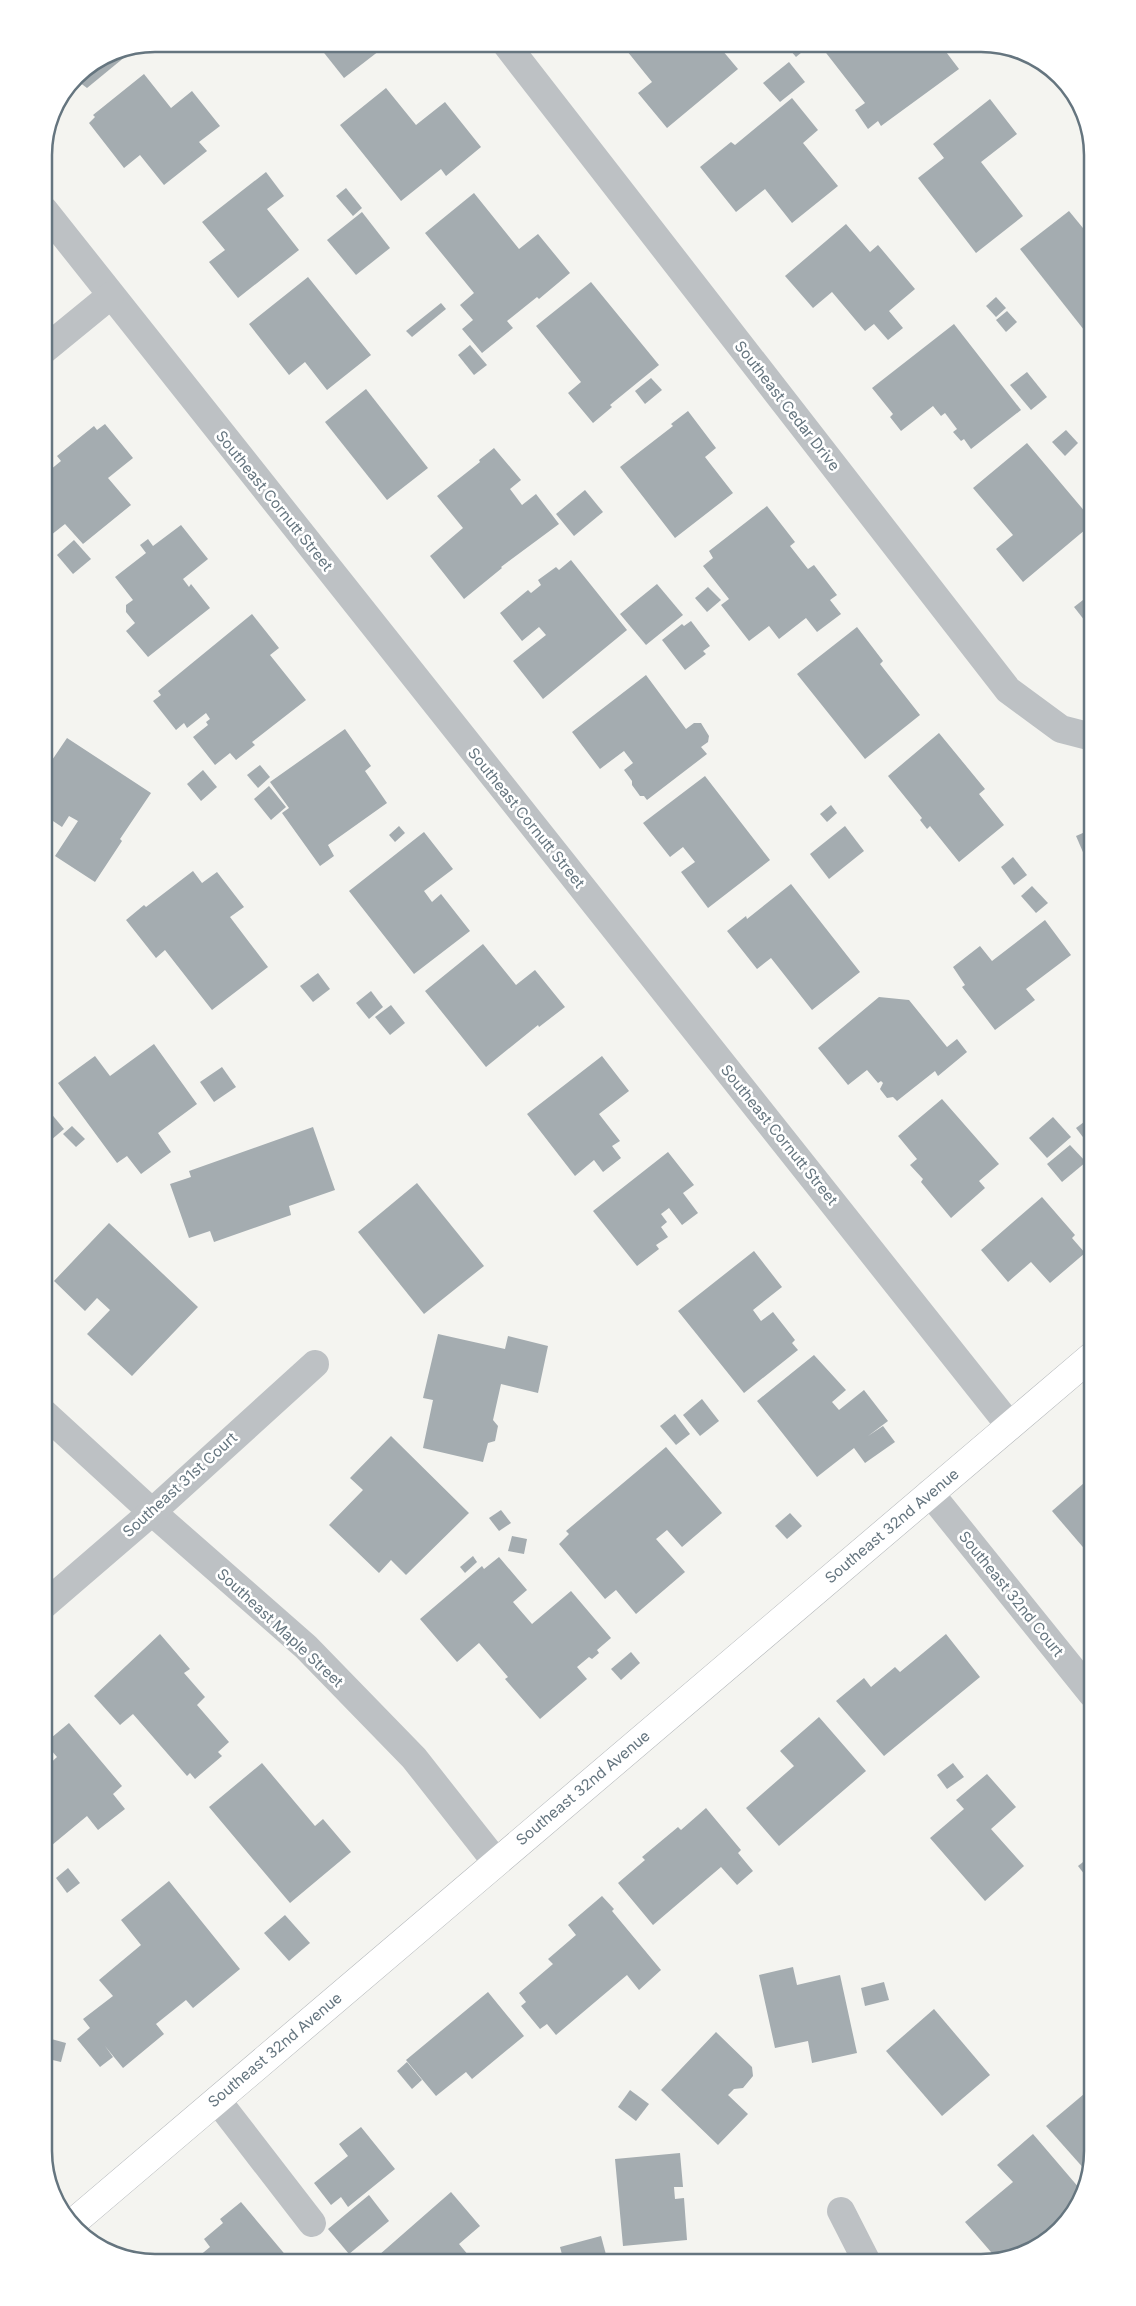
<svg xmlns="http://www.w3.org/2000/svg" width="1136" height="2306" font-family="Inter,sans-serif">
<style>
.building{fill:#a4acb0}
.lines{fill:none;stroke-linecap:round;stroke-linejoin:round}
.major-casing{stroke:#b1b5b8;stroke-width:29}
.minor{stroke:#bdc1c4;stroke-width:28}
.major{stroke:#fff;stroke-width:28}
.labels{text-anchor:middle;stroke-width:5;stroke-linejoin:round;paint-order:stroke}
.street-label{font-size:15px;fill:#65757f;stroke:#fff}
.rim{fill:none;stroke:#65757f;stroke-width:2.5}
</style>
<rect width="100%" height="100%" fill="#f4f4f0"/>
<g class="building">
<polygon points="317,44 388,44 344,78"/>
<polygon points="625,44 717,44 738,69 667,128 638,93 652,82 623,46"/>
<polygon points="785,44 806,44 808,47 796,57"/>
<polygon points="829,44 892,44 895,47 900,44 940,44 959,69 881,126 878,121 868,129 855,110 865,103 823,49"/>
<polygon points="137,47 87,88 75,79 113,52"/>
<polygon points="789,62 805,82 780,102 763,83"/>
<polygon points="144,74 171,108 192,91 220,126 199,142 207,151 164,185 140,155 124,168 89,123 95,117 93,115"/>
<polygon points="386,88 416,125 445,102 481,147 446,176 441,169 401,201 340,125"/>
<polygon points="792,98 818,130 803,143 838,186 792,223 765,189 736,212 700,167 731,142 735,145"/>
<polygon points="990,99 1017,134 981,162 1023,216 976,253 918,178 944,158 933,144"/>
<polygon points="266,172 284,196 267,209 299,250 238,298 209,262 225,250 202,222"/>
<polygon points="346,188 362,208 353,216 336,196"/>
<polygon points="474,193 519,249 538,234 570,273 539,299 537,297 507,321 513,328 482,353 462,329 473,320 460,305 474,293 425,233"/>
<polygon points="1069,211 1092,239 1092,340 1020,249"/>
<polygon points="362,212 390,248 356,275 327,240"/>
<polygon points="846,224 870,252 878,245 915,289 889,311 903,328 888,340 874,324 865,331 832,292 813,308 785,276"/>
<polygon points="308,277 371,355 327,390 305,362 289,375 249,324"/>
<polygon points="591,282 659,365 610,405 612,407 593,423 568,393 581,382 536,326"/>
<polygon points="996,297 1006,308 996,317 986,306"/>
<polygon points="441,303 446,309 412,337 406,331"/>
<polygon points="1007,311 1017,322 1006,332 996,320"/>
<polygon points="954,324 1021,410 971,449 964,439 961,441 953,432 957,429 945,413 941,416 933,406 901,431 890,417 893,414 872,388"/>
<polygon points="470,345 487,365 474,375 458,355"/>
<polygon points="1027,372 1047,397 1031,410 1010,385"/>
<polygon points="651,378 662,390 645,404 635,391"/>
<polygon points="366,389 428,468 387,500 325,422"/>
<polygon points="688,411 716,448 705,457 733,493 675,538 620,467 673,426 671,424"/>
<polygon points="105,424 133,458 108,478 131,505 83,544 65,524 46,539 44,536 44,475 61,461 57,456 94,426 97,430"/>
<polygon points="1066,430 1078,443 1065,456 1052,442"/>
<polygon points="1027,443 1092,520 1092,524 1023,582 996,549 1013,535 973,488"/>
<polygon points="494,448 521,480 510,489 522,505 536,494 559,524 501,567 502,568 464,599 430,556 463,528 437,496 480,462 479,460"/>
<polygon points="585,490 603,512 574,536 556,514"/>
<polygon points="767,506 795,542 790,546 808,569 814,565 837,595 830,600 841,614 817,632 806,618 779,639 769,626 749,641 721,605 729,599 703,566 713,558 709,551"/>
<polygon points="181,525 208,559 183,579 189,587 191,584 210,608 148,657 126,631 135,623 126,612 126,605 133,600 115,577 146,553 140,545 148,539 153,546"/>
<polygon points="74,540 91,559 73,574 57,555"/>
<polygon points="571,560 627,630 543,699 513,661 546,635 539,627 522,641 500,613 528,590 531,593 541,585 538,580 556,567 559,570"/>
<polygon points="657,584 683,615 646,645 620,614"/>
<polygon points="708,587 721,600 707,612 695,598"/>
<polygon points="1092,593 1092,630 1074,607"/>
<polygon points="252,614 279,648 270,655 306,700 252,742 255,745 236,760 230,753 215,765 193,737 208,725 206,722 210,719 206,713 187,728 184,723 176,730 153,701 161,695 158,691"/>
<polygon points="691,621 710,646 703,651 706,654 685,670 662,640 682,624 684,626"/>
<polygon points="857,627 883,661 880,664 920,715 865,759 797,674"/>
<polygon points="646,675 686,729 694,723 701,723 709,736 708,742 701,747 707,754 647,800 644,796 640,796 632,785 632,781 624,770 633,763 624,751 600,769 572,732"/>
<polygon points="345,729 371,766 365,771 387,803 328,845 334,856 320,866 282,813 289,808 270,782"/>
<polygon points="939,733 985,789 979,794 1004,825 959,862 930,826 927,829 920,820 922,818 888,776"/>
<polygon points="67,738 151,793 120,839 122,841 95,882 55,856 78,821 69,816 62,827 44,815 44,772"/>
<polygon points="260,765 270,777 258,788 247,775"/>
<polygon points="203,770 217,787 201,801 187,784"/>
<polygon points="705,776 770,860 708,908 681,872 695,862 683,847 670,857 643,823"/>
<polygon points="269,786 286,807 271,820 254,799"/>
<polygon points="831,805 837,813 827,822 820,814"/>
<polygon points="399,826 405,833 395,842 389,835"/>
<polygon points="845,826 864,851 829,879 810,854"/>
<polygon points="1092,829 1092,873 1076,836"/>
<polygon points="424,832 453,869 424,891 432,902 441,894 470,931 414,974 349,891"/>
<polygon points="1013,857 1027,875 1014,885 1001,867"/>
<polygon points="193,871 202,883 217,872 244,907 230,917 268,967 212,1010 165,950 156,958 126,920 144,905 146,907"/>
<polygon points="791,884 860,972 812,1010 771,958 757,969 727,931 746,916 747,919"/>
<polygon points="1032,886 1048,903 1036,913 1021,896"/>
<polygon points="1045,920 1071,955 1026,989 1035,1000 995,1030 962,987 965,985 953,967 980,946 992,961"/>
<polygon points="483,944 516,985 535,970 565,1007 539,1027 538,1025 486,1067 425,991"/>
<polygon points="318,973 330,989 313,1002 300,986"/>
<polygon points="371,991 383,1007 369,1019 356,1003"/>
<polygon points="879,997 909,1000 947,1047 957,1039 967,1052 938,1076 935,1071 897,1101 893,1097 887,1098 880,1089 883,1083 881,1081 878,1083 867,1070 848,1085 818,1048"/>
<polygon points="391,1005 405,1023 390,1035 375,1017"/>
<polygon points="154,1044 197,1104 158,1133 171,1152 141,1174 127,1156 117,1163 58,1083 95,1056 110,1076"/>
<polygon points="602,1056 629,1091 599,1114 620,1141 612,1146 621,1158 603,1172 594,1160 575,1176 527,1114"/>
<polygon points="222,1067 236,1087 214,1102 200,1082"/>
<polygon points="942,1099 999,1164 979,1181 985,1188 951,1218 921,1182 923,1179 910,1165 917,1159 898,1136"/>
<polygon points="44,1105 64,1129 44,1146"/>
<polygon points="1092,1116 1092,1149 1076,1128"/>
<polygon points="1053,1117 1071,1137 1047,1158 1029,1138"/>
<polygon points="72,1126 85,1139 76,1147 63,1134"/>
<polygon points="313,1127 335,1190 289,1206 291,1215 214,1242 210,1231 189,1238 170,1184 191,1177 189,1171"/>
<polygon points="1070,1145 1086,1162 1062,1182 1047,1164"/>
<polygon points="668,1152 694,1185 683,1193 698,1213 682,1225 669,1208 661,1214 667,1222 661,1227 668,1237 656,1245 659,1249 637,1266 593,1211"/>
<polygon points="417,1183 484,1266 424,1314 358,1232"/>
<polygon points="1042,1197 1075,1235 1072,1238 1085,1253 1050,1283 1031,1262 1008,1282 981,1250"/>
<polygon points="109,1223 198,1307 132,1376 87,1334 110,1310 97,1298 85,1311 54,1281"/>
<polygon points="754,1251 782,1287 753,1310 761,1321 773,1312 795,1340 792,1343 798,1350 744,1393 678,1311"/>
<polygon points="438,1334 505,1349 508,1336 548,1346 538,1393 501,1384 493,1420 498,1426 495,1441 488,1443 483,1462 423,1448 433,1400 423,1398"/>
<polygon points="814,1355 846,1390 832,1402 839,1410 864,1390 888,1421 868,1436 883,1426 895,1442 865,1463 854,1448 817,1477 757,1401"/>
<polygon points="702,1399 719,1421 700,1436 683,1415"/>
<polygon points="675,1414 690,1434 676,1445 660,1426"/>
<polygon points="391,1436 469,1513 406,1575 391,1560 379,1573 329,1525 363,1490 350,1478"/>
<polygon points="666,1447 722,1513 682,1547 667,1530 656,1539 685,1572 636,1614 616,1590 605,1599 559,1544 569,1534 566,1531"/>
<polygon points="1092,1476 1092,1549 1088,1553 1052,1511"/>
<polygon points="501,1510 511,1523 499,1531 489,1518"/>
<polygon points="790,1513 802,1526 787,1539 775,1526"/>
<polygon points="512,1536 527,1539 524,1554 508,1551"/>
<polygon points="473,1556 477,1562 465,1573 460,1567"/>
<polygon points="499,1557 527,1590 513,1602 532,1624 571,1591 611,1638 597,1650 599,1653 592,1659 589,1657 577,1667 587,1679 540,1719 505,1679 508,1677 479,1643 457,1662 420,1619 482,1566 484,1569"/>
<polygon points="160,1634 190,1669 184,1673 205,1697 197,1705 229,1742 218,1752 222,1756 195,1779 190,1773 187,1776 133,1714 120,1725 94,1696"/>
<polygon points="946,1634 980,1677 884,1756 836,1701 864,1678 871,1687 895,1667 900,1672"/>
<polygon points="631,1652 640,1663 621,1680 611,1669"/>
<polygon points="819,1717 866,1771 779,1846 746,1808 794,1766 780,1751"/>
<polygon points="69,1723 122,1786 113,1794 125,1809 98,1830 87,1816 52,1845 44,1836 44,1769 57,1757 45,1743"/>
<polygon points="262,1763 315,1826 323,1819 351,1852 290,1903 209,1807"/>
<polygon points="953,1763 964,1777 947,1789 937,1775"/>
<polygon points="987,1774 1016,1807 991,1829 1024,1866 985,1901 930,1838 964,1809 956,1800"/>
<polygon points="706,1808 741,1850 738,1853 753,1871 737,1885 721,1867 653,1925 618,1883 645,1860 642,1857 678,1827 681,1830"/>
<polygon points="1092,1855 1092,1884 1078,1866"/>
<polygon points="68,1868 80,1883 67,1893 56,1878"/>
<polygon points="169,1881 240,1969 193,2008 186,2000 156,2024 164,2034 123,2068 105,2046 113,2057 100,2067 77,2039 90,2028 83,2019 113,1996 99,1980 141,1945 121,1920"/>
<polygon points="602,1896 614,1909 612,1911 661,1970 639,1990 627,1975 556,2035 547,2024 540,2029 521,2006 526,2002 519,1993 553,1964 548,1959 576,1935 568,1925"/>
<polygon points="285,1915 310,1943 289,1961 264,1933"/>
<polygon points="793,1967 797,1985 840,1975 857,2053 812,2063 808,2041 775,2048 759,1975"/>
<polygon points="884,1982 889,2000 865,2006 861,1988"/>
<polygon points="488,1992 524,2036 472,2079 466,2072 436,2096 406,2060"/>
<polygon points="934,2009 990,2075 942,2116 886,2051"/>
<polygon points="716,2032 752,2067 753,2076 743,2088 734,2089 728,2095 748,2114 718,2145 661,2090"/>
<polygon points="44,2037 66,2043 61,2062 44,2058"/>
<polygon points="407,2062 422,2080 412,2089 397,2071"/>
<polygon points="630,2090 649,2104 636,2121 618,2107"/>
<polygon points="1084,2094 1092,2105 1092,2151 1086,2171 1046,2126"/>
<polygon points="361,2127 395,2169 348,2207 341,2197 331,2205 314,2183 348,2156 339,2144"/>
<polygon points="1033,2134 1080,2189 1073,2213 1023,2254 997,2259 965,2222 1013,2182 997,2165"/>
<polygon points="680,2153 683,2187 674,2187 675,2199 684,2198 687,2240 623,2246 615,2159"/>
<polygon points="451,2192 480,2226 459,2244 474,2262 371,2262"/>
<polygon points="369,2195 389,2221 349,2254 328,2229"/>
<polygon points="241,2202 288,2258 283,2262 192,2262 210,2247 204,2239 223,2223 220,2219"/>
<polygon points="601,2236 608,2262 564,2262 560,2247"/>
<polygon points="711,2254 715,2262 696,2262"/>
</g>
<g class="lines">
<defs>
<polyline id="major" points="75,2221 1092,1356"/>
</defs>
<use href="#major" class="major-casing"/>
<g class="minor">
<polyline points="506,44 1008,690 1061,729 1092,737"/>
<polyline points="44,210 1010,1426"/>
<polyline points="44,350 110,296"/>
<polyline points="44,1413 152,1512 306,1647 414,1758 496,1862"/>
<polyline points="930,1493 1092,1694"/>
<polyline points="44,1605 152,1512 315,1364"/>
<polyline points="217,2100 312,2223"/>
<polyline points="841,2211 867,2262"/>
</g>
<use href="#major" class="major"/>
</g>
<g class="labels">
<g class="street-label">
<text transform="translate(787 406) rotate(52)" y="5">Southeast Cedar Drive</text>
<text transform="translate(274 501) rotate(51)" y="5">Southeast Cornutt Street</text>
<text transform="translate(526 818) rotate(51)" y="5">Southeast Cornutt Street</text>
<text transform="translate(779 1135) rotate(51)" y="5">Southeast Cornutt Street</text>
<text transform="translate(180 1485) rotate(-42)" y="5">Southeast 31st Court</text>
<text transform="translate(892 1526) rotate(-40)" y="5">Southeast 32nd Avenue</text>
<text transform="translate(1011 1594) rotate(51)" y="5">Southeast 32nd Court</text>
<text transform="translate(280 1628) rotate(43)" y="5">Southeast Maple Street</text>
<text transform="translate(583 1788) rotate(-40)" y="5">Southeast 32nd Avenue</text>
<text transform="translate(275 2050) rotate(-40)" y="5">Southeast 32nd Avenue</text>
</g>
</g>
<path d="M0 0H1136V2306H0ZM155 52H981A103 103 0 0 1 1084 155V2151A103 103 0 0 1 981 2254H155A103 103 0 0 1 52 2151V155A103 103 0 0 1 155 52Z" fill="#fff" fill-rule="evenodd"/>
<path class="rim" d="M155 52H981A103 103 0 0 1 1084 155V2151A103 103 0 0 1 981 2254H155A103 103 0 0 1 52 2151V155A103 103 0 0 1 155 52Z"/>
</svg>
